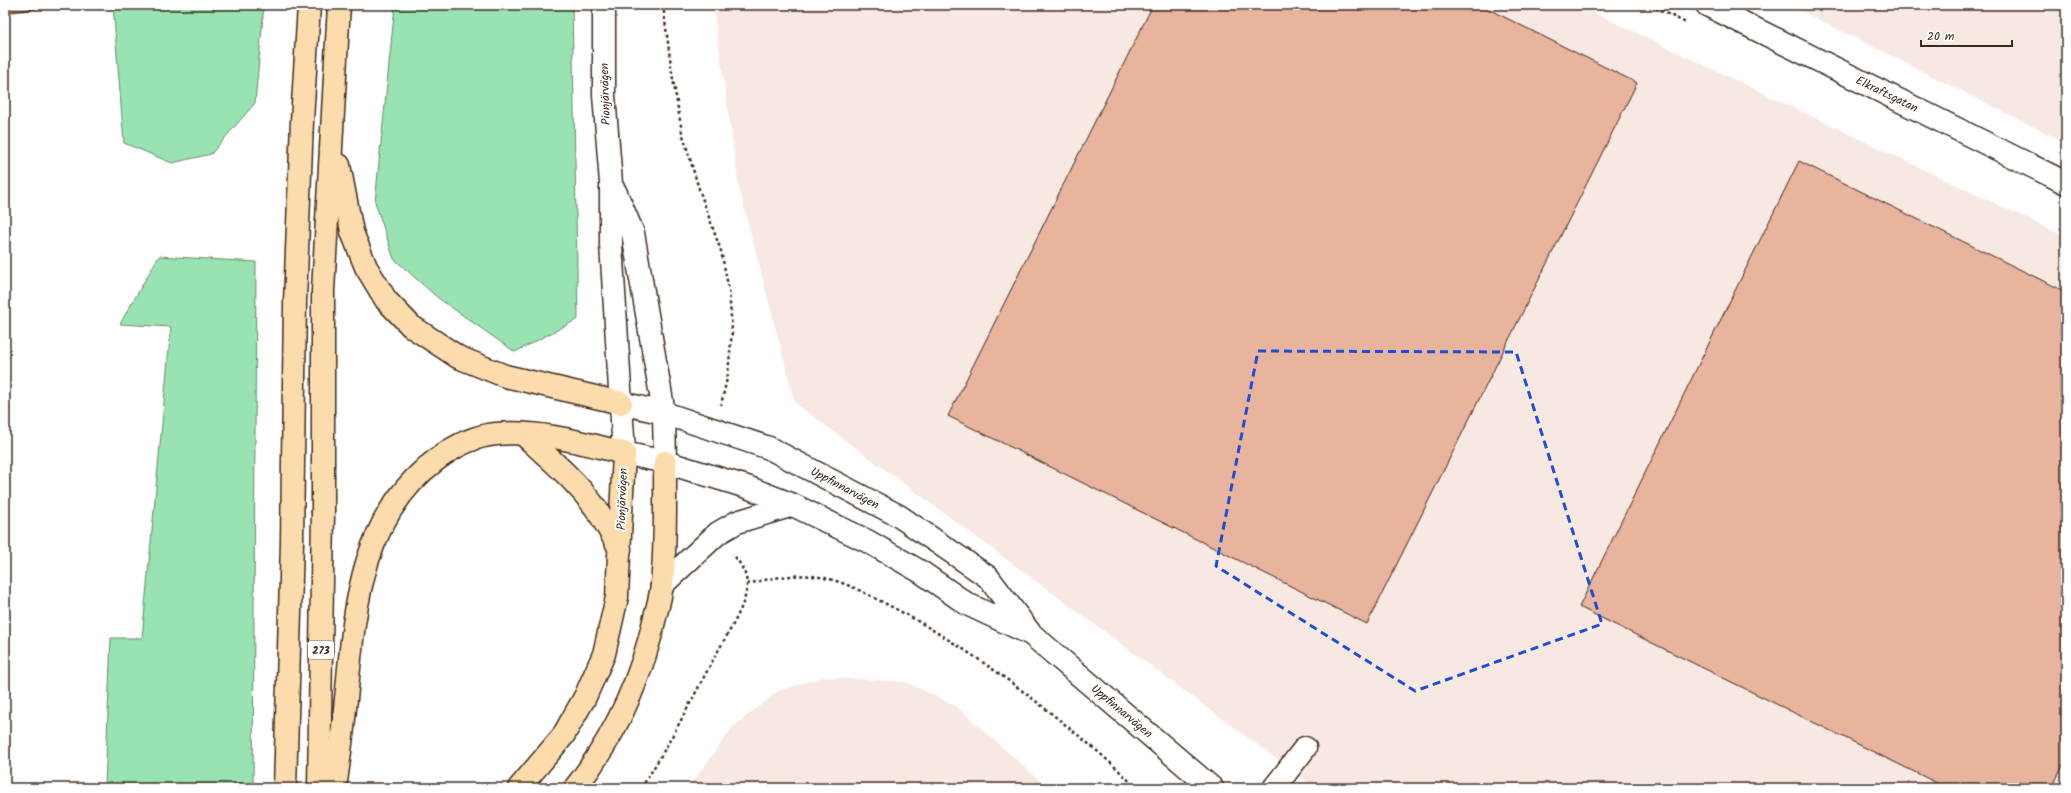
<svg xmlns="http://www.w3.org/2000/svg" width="2071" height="793" font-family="Kalam,sans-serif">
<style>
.built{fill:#f8e8e2}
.green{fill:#99e3b3;stroke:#6a8668}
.building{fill:#e9b49d;stroke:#3b2a1e}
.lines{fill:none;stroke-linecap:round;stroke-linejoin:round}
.minor-casing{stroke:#3b2a1e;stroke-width:25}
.major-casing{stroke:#3b2a1e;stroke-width:25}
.highway-casing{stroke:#3b2a1e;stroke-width:25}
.path{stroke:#3b2a1e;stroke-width:2.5;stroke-dasharray:3 3;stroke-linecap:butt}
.minor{stroke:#fff;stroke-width:22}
.major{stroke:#fcdcac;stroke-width:22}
.highway{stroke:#fcdcac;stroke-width:22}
.marked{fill:none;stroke:#1d4ed8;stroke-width:3;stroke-dasharray:8 5;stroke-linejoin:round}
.labels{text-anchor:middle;stroke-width:4;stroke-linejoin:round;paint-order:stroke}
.shield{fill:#fff;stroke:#766a62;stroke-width:1}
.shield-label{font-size:11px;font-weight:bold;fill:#3b2a1e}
.street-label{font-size:12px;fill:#3b2a1e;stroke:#fff}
</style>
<rect width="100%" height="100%" fill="#fff"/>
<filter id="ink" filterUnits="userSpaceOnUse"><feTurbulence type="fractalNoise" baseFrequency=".025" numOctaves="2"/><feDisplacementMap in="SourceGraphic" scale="8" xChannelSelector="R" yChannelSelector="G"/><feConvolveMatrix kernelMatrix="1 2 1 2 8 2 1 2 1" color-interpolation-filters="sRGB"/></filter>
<g filter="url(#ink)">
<g class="built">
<polygon points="713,5 1578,5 2066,237 2066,788 1316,788 795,403 739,188"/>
<polygon points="1789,5 2066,5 2066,143"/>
<polygon points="822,677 906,682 956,706 1048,788 687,788 698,775 732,728 778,691"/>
</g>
<g class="green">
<polygon points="113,5 264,5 255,103 211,154 172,163 124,143"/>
<polygon points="395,5 572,5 578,319 515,352 438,298 394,259 375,202"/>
<polygon points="159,256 256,262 253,788 105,788 111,638 142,638 171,327 120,324"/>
</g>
<g class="building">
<polygon points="5,5 40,5 41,8 5,13"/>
<polygon points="1153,5 1480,5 1637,83 1367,624 948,416"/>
<polygon points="1799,161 2066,292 2066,759 2052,788 1947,788 1579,607"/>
</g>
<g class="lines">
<defs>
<g id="minor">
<polyline points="604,5 604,95 611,183 611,244 624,453 665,462 747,487 793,505 869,542 921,572 967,604 1031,634"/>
<polyline points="1707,5 2066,183"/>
<polyline points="615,191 633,233 664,413 665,462"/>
<polyline points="621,403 664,413 769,448 899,516 988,577 1031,634 1212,788"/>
<polyline points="662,585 718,533 737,522 793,505"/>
<polyline points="1274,788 1305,748"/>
</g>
<g id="major">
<polyline points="339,165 352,232 366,267 386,300 411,326 458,357 505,376 621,403"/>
<polyline points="323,512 323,291 339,5"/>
<polyline points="285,788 292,542 295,302 302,121 309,5"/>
<polyline points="519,788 563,736 585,697 604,654 617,597 624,453"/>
<path d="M575,788C615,737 641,680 655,617C658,606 661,595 662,584C666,544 665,503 665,462"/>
</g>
<g id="highway">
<path d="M523,434C548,457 574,479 595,507C604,520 612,535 620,549"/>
<polyline points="319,788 323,512"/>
<path d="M335,788C340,755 344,722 347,689C355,604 362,516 436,460C453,447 474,436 496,434C539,430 583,443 624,453"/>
</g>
</defs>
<use href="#minor" class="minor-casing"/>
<use href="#major" class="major-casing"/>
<use href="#highway" class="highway-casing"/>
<g class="path">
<polyline points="663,5 672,73 682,132 699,189 721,251 729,290 732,331 728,374 721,405"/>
<polyline points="1650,5 1686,23"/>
<path d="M747,584C772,578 798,572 825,578C849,583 872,597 894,608C952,639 1005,676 1057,718C1084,740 1112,762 1136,788"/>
<path d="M641,788C668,747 690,703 713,660C724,639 746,608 747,585C747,574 740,563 733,554"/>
</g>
<use href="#minor" class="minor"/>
<use href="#major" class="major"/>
<use href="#highway" class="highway"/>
</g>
</g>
<path class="marked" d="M1258,351L1516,352L1602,624L1415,691L1216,566Z"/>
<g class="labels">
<rect class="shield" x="308" y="641" width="26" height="18" rx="3"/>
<g class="shield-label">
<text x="321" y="654">273</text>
</g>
<g class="street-label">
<text transform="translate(605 94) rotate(-92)" y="4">Pionjärvägen</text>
<text transform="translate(1887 94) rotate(26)" y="4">Elkraftsgatan</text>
<text transform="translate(845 488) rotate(28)" y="4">Uppfinnarvägen</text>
<text transform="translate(622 499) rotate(-88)" y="4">Pionjärvägen</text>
<text transform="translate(1122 711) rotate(40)" y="4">Uppfinnarvägen</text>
</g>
</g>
<rect width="2071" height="793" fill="none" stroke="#fff" stroke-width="20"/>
<rect x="10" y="10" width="2051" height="773" fill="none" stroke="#3b2a1e" stroke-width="1.5" filter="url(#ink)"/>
<path d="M1921 40v6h91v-6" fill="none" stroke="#3b2a1e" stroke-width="2"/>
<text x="1927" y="40" font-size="12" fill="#3b2a1e" stroke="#ffffff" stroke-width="3" paint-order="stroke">20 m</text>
</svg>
